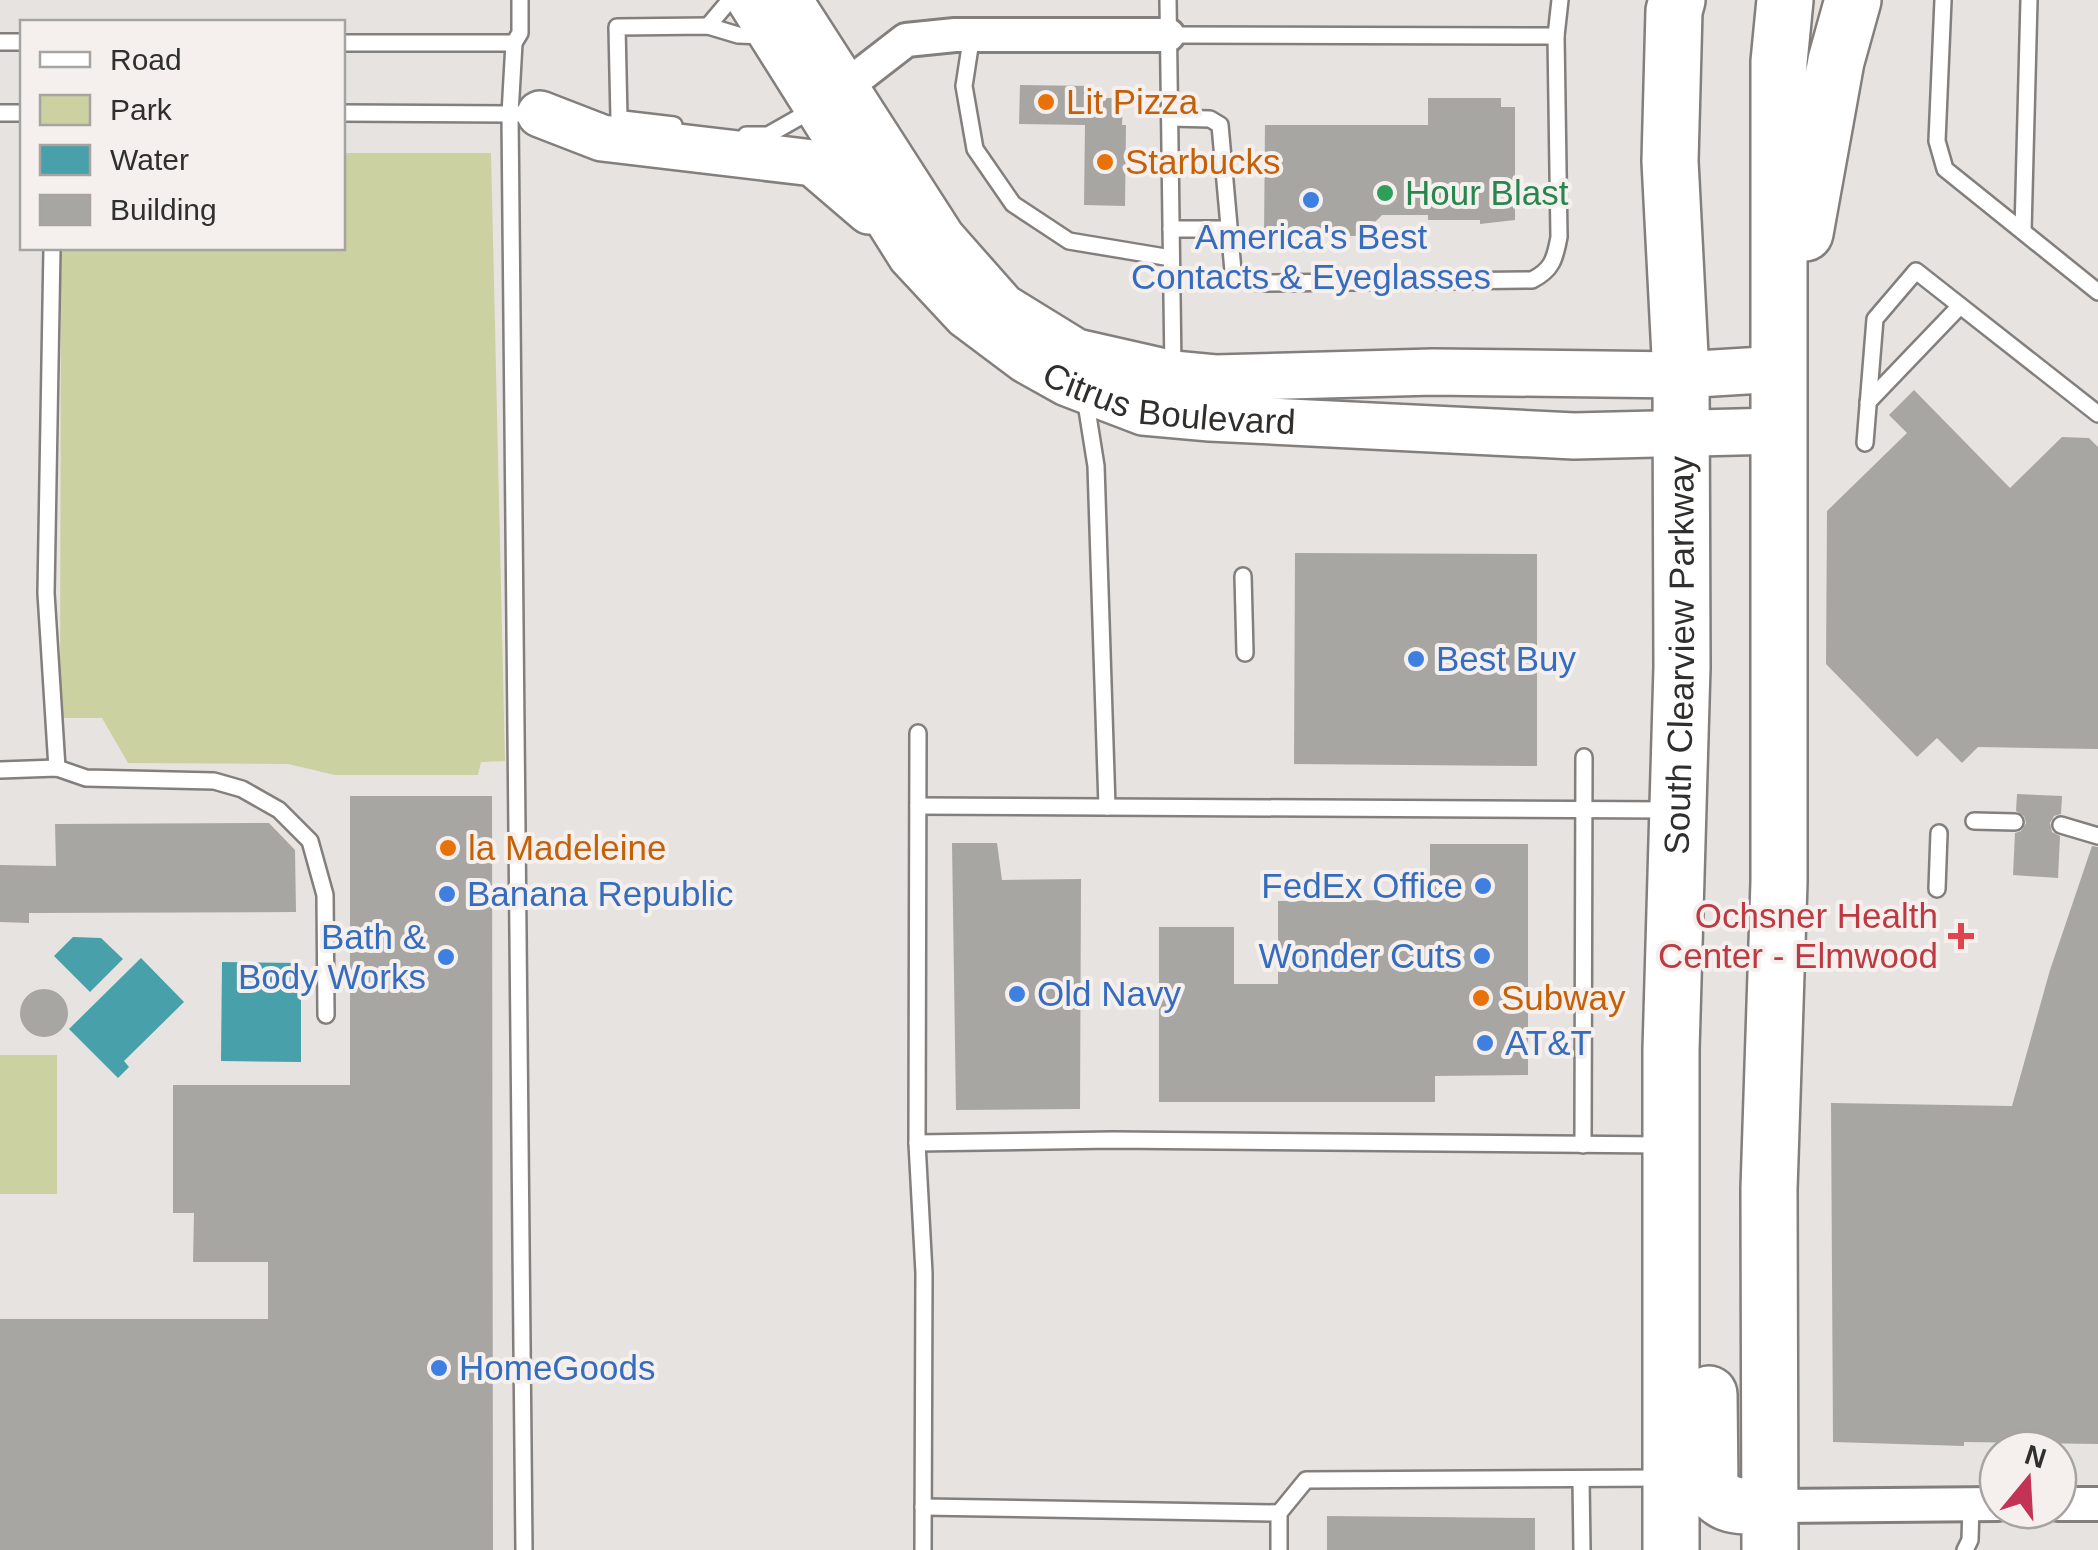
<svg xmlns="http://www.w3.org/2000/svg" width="2098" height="1550" font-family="Arial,sans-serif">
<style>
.green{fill:#cbd1a1}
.water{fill:#48a0aa}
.building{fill:#a8a6a3}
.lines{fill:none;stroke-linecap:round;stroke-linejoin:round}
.lane-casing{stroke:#837f7c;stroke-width:20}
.street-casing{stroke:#837f7c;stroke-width:38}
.secondary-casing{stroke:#837f7c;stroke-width:50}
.highway-casing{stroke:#837f7c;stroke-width:60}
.lane{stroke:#fff;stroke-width:15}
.street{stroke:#fff;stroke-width:32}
.secondary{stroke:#fff;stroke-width:45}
.highway{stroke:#fff;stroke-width:55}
.food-dot{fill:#e8710a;stroke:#f5f0ee;stroke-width:4}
.leisure-dot{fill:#2e9e5b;stroke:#f5f0ee;stroke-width:4}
.shop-dot{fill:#3f7fe0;stroke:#f5f0ee;stroke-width:4}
.health-dot{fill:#e0444e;stroke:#f5f0ee;stroke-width:4}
.labels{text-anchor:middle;stroke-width:8;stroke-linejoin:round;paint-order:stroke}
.food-label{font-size:35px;fill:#c56008;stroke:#f5f0ee;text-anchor:start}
.leisure-label{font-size:35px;fill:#27864d;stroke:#f5f0ee;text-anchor:start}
.shop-label{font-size:35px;fill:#366cbe;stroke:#f5f0ee;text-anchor:start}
.street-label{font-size:35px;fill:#312f2e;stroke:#f5f0ee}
.health-label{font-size:35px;fill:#be3a42;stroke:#f5f0ee;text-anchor:end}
</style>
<rect width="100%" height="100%" fill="#e7e3e0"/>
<g class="green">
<polygon points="343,153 491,153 505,761 481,762 478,775 335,775 288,764 128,763 102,718 60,718 61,248 342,248"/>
<rect x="0" y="1055" width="57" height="139"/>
</g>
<g class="water">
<polygon points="73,937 101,938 123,959 90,992 54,956"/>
<polygon points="141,958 184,1002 124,1061 129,1067 118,1078 69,1029"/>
<polygon points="222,962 301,963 301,1062 221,1061"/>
</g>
<g class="building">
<polygon points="1020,85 1092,86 1092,98 1123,98 1122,125 1126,125 1125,206 1084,205 1085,125 1019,124"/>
<polygon points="1428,98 1501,98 1501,107 1515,107 1515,220 1480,224 1480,220 1428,220 1428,215 1382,215 1361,236 1264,235 1265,125 1428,125"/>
<polygon points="1914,390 2010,488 2062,437 2089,438 2098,447 2098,749 1978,747 1962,763 1937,738 1917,757 1826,664 1827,511 1907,433 1889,415"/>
<polygon points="1295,553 1537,554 1537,766 1294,764"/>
<polygon points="2017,794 2062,796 2061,814 2054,816 2050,823 2052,832 2060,836 2058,878 2013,875 2015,833 2021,831 2026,823 2024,816 2016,811"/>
<polygon points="350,796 492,796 493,1550 0,1550 0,1319 268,1319 268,1262 193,1262 194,1213 173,1213 173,1085 350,1085"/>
<polygon points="269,823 295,850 296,912 29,913 29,923 0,922 0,865 56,866 55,824"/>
<polygon points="952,843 997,843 1002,880 1081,879 1080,1109 956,1110"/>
<polygon points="1430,844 1528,844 1528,1075 1435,1076 1435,1102 1159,1102 1159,927 1234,927 1234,984 1278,984 1278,901 1408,900 1408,880 1430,881"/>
<polygon points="2092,846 2098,847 2098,1444 1964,1442 1964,1446 1833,1442 1831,1103 2012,1106 2050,970"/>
<circle cx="44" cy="1013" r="24"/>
<polygon points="1327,1516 1535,1518 1535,1550 1327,1550"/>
</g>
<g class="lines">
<defs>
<g id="lane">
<polyline points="1168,0 1173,370"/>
<polyline points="1943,0 1937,141 1945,169 2098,292"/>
<polyline points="708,26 730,0"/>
<polyline points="972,34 964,86 975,149 1013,204 1069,241 1171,258"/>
<polyline points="1168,35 1556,36 1560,0"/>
<polyline points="0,42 22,42"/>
<polyline points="342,43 514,43 520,33 520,0"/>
<polyline points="514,43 510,114 524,1550"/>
<polyline points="0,113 22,113"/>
<polyline points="342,113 520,114"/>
<path d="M1170,118L1210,119L1220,125L1233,271L1242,280L1262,283L1532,280C1552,270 1555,259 1559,237L1556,36"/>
<polyline points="619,119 617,27 708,26 738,35 765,36"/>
<polyline points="623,119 674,125"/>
<polyline points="746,135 768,135 812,110"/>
<polyline points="1171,229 1228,229"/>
<polyline points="2023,231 2029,0"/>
<polyline points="52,248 46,593 57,768"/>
<polyline points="1085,397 1096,466 1107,807"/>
<polyline points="1868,402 1960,306"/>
<polyline points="1865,443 1875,319 1916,271 2098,414"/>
<polyline points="1243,576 1245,653"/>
<polyline points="918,733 917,1143 924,1273 923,1550"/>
<polyline points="0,770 57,768 86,778 214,781 242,789 279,810 310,841 325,895 326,1015"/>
<polyline points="918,806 1669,810"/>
<polyline points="1974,821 2015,822"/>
<polyline points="2061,825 2098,836"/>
<polyline points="1937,889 1939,833"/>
<polyline points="917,1143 1113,1140 1663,1145"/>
<polyline points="1583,1145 1584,757"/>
<polyline points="1581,1479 1582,1550"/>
<polyline points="923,1507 1279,1513 1306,1480 1663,1478"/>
<polyline points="1279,1513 1279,1550"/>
<polyline points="1965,1550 1970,1540 1971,1505"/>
</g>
<g id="street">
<polyline points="844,88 906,40 955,35 1168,35"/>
<polyline points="2058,1504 2098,1504"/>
<polyline points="1769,1506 1998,1504"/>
</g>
<g id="secondary">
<path id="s1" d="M750,0L911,256L966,315L1026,360L1067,383L1143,412L1210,418L1574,436L1778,431"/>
<polyline points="789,0 942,238 1003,307 1076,352 1173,374 1215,378 1433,372 1681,375 1780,369"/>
<polyline points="540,114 602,138 813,163 869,211"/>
</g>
<g id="highway">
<polyline points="1805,233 1836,61 1853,0"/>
<path d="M1709,1394L1710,1487C1724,1510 1745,1506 1769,1506"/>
<path id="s2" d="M1671,1550V1050L1682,667L1681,375L1670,161L1674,11L1677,0"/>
<polyline points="1770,1550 1769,1189 1779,882 1779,62 1785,0"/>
</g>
</defs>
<use href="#lane" class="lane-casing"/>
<use href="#street" class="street-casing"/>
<use href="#secondary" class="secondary-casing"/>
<use href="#highway" class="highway-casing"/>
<use href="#lane" class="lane"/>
<use href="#street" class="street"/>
<use href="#secondary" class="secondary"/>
<use href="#highway" class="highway"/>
</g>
<g class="food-dot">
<circle cx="1046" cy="102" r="10"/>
<circle cx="1105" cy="162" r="10"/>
<circle cx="448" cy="848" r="10"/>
<circle cx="1481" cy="998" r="10"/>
</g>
<circle class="leisure-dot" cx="1385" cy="193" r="10"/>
<g class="shop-dot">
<circle cx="1311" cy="200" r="10"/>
<circle cx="1416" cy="659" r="10"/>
<circle cx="1483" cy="886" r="10"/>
<circle cx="447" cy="894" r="10"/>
<circle cx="1482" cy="956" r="10"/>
<circle cx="446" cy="957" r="10"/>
<circle cx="1017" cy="994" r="10"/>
<circle cx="1485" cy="1043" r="10"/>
<circle cx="439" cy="1368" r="10"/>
</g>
<path class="health-dot" d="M1956 921h10v10h10v10h-10v10h-10v-10h-10v-10h10z"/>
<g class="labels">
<g class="food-label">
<text x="1066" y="114">Lit Pizza</text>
<text x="1125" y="174">Starbucks</text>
<text x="468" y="860">la Madeleine</text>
<text x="1501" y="1010">Subway</text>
</g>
<g class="leisure-label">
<text x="1405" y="205">Hour Blast</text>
</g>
<g class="shop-label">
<text x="1311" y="249" text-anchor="middle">America's Best<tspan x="1311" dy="40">Contacts &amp; Eyeglasses</tspan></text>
<text x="1436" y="671">Best Buy</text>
<text x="1463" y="898" text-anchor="end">FedEx Office</text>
<text x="467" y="906">Banana Republic</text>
<text x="426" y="949" text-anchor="end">Bath &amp;<tspan x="426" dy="40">Body Works</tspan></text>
<text x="1462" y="968" text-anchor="end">Wonder Cuts</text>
<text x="1037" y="1006">Old Navy</text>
<text x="1505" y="1055">AT&amp;T</text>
<text x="459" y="1380">HomeGoods</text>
</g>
<g class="street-label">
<text dy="12" stroke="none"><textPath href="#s1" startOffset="610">Citrus Boulevard</textPath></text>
<text dy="12" stroke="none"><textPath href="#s2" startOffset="895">South Clearview Parkway</textPath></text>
</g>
<g class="health-label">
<text x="1938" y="928">Ochsner Health<tspan x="1938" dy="40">Center - Elmwood</tspan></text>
</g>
</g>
<rect x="20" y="20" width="325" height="230" fill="#f5f0ee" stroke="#a7a3a1" stroke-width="2.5"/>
<rect x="40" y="52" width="50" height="15" fill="#ffffff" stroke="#a7a3a1" stroke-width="2.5"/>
<text x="110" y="70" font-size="30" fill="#312f2e">Road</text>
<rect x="40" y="95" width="50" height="30" fill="#cbd1a1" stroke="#a7a3a1" stroke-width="2.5"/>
<text x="110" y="120" font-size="30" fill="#312f2e">Park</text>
<rect x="40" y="145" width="50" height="30" fill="#48a0aa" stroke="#a7a3a1" stroke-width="2.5"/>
<text x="110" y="170" font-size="30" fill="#312f2e">Water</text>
<rect x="40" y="195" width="50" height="30" fill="#a8a6a3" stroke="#a7a3a1" stroke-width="2.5"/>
<text x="110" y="220" font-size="30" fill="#312f2e">Building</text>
<g transform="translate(2028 1480) rotate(18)"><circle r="48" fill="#f5f0ee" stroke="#a7a3a1" stroke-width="2.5"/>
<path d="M0-8L18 38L0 25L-18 38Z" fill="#c33355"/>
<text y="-15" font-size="28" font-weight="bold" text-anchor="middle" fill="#312f2e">N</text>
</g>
</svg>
